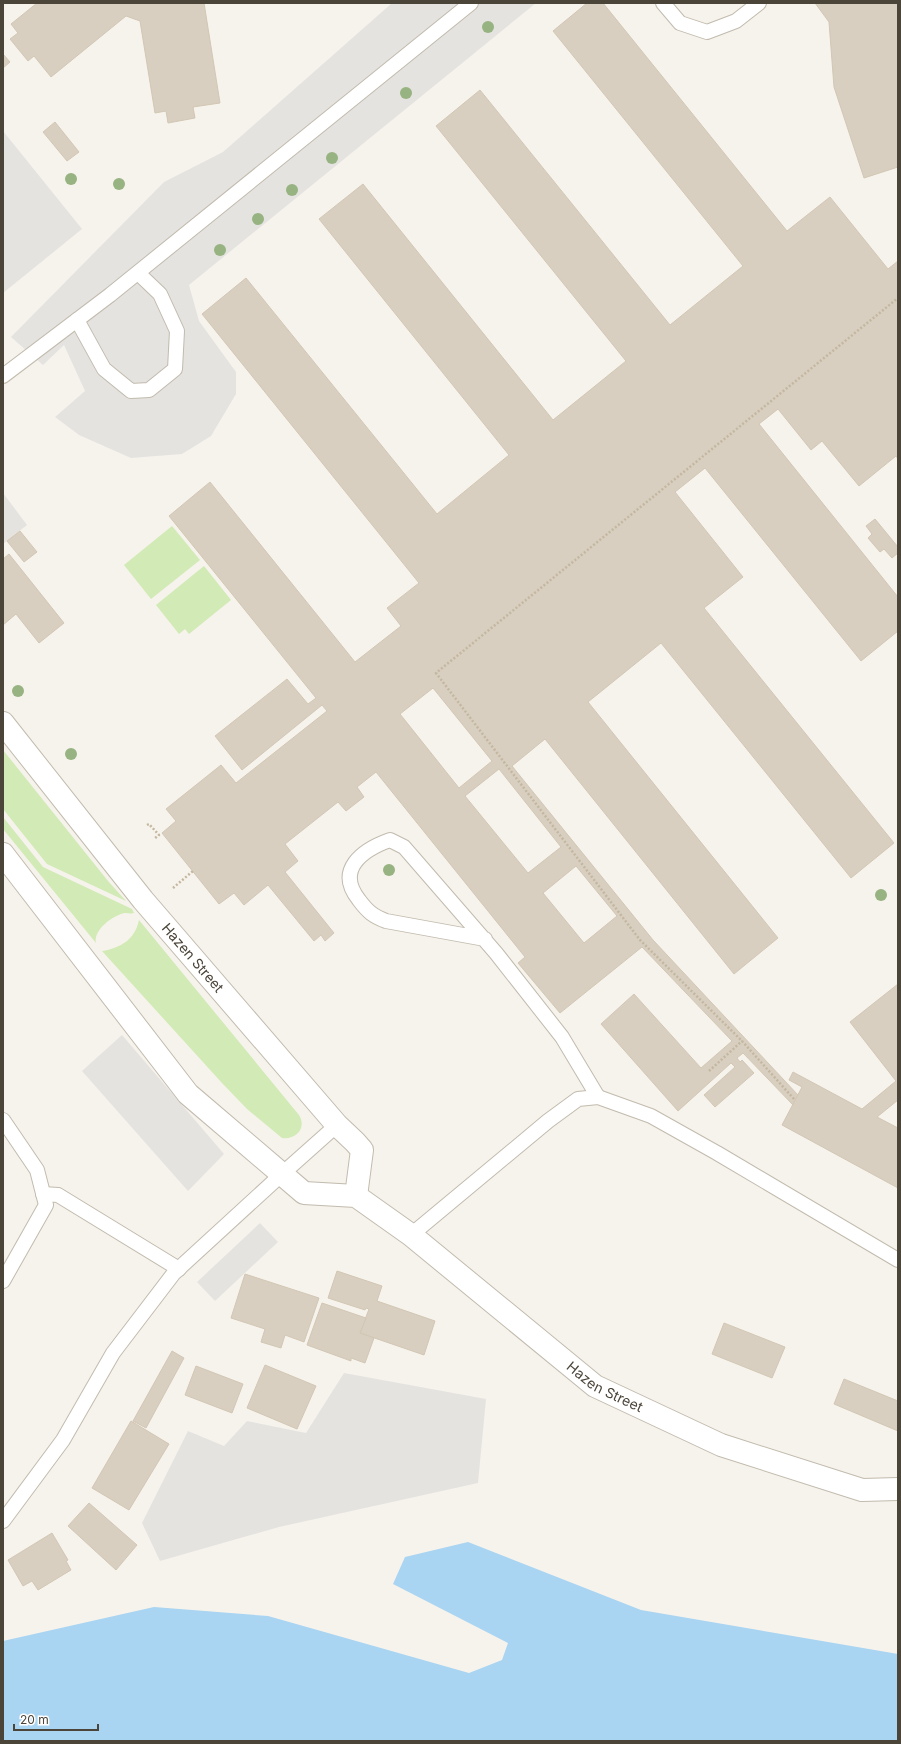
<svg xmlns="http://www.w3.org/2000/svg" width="901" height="1744" font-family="Inter,sans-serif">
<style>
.green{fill:#d2eab5}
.parking{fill:#e5e3e0}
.water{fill:#a9d4f2}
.building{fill:#d8cfc1;stroke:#d3c7b4;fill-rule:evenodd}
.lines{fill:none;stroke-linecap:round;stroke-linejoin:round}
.lane-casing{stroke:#c2bbae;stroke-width:16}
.street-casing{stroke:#c2bbae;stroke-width:24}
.path{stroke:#c4b79f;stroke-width:2.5;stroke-dasharray:2 2;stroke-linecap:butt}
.lane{stroke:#fff;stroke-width:14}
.street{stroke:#fff;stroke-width:22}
.tree{fill:#97b381}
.labels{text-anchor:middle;stroke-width:3;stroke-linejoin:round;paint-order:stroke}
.street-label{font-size:14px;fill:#4b4439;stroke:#fff}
</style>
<rect width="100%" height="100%" fill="#f6f3ec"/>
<g class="green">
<polygon points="172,526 200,560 151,599 124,565"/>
<polygon points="204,566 231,600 189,634 185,629 179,634 156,605"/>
<polygon points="3,750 108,881 126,901 47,864 3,809"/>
<path d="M3,817L43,867L132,909L134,913C131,914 128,913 125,913C113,915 93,930 96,943L3,829Z"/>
<path d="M139,920L299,1115C307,1128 296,1140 282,1138L247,1109L222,1083L102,951C120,948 135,940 139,920Z"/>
</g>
<g class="parking">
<polygon points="392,3 536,3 189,285 199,321 236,372 236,394 211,436 182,454 131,458 79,435 55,417 85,391 64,345 43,365 11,337 164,182 223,152"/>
<polygon points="3,131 82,229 3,293"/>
<polygon points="3,493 27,525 3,544"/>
<polygon points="122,1035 224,1154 188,1191 82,1071"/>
<polygon points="260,1223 278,1242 215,1301 197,1282"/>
<polygon points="344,1373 486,1399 478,1483 279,1527 160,1561 142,1523 188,1431 224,1446 247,1421 306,1433"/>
</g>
<polygon class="water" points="468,1542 641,1610 898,1654 898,1741 3,1741 3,1641 154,1607 268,1616 469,1673 502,1660 508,1643 393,1584 405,1557"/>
<g class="building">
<polygon points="37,3 204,3 220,103 193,107 195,118 168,123 166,111 155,113 140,21 126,16 51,77 34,56 28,61 10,39 18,33 11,24"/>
<path d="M587,3H603L787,231L830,197L888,269L898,261V459L896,456L859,486L822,441L811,450L778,409L759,424L898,597V631L861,661L705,468L675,492L743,577L704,608L894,843L851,878L661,643L588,702L778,938L734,974L545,739L512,766L653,940L798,1095L793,1105L743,1053L737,1058L740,1062L742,1060L754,1073L715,1107L704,1095L735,1067L731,1063L678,1111L601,1024L634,994L701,1068L732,1041L642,947L560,1013L518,963L525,957L376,772L357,787L364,797L346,811L338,802L285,844L298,861L285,872L334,933L325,941L321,935L314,941L268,885L244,905L234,893L219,904L162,833L176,821L166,809L221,765L236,783L327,711L322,705L242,770L215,736L287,679L308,704L316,698L169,516L210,482L355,662L401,626L387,608L419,583L202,314L246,278L437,514L509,455L319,219L363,184L553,420L626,361L436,126L480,90L670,325L743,266L553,31ZM433,688L492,761L459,788L400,714ZM499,769L561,847L528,873L465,796ZM576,866L617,916L584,943L543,893Z"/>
<polygon points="815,3 898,3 898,167 864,178 834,87 829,22"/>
<polygon points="3,54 10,62 3,68"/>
<polygon points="55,122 79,152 67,161 43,132"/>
<polygon points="875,519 898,547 898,553 892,558 884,549 880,552 868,538 872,534 866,526"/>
<polygon points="20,531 37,552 24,562 7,541"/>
<polygon points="9,554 64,623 39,643 16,614 3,625 3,559"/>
<polygon points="898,984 898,1100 877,1117 898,1128 898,1188 782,1125 802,1087 789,1080 793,1072 862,1109 896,1081 850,1022"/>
<polygon points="337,1271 382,1286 377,1301 435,1321 424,1355 360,1333 369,1309 366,1308 365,1310 328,1298"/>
<polygon points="245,1274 319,1298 304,1342 285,1335 281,1348 261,1342 265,1329 231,1318"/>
<polygon points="322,1303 366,1318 360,1333 374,1338 365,1363 351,1358 351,1361 307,1345"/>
<polygon points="724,1323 785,1347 772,1378 712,1354"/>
<polygon points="172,1351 184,1358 146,1428 133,1421"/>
<polygon points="265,1365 316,1386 297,1429 247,1408"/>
<polygon points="196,1366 243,1384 232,1413 185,1395"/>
<polygon points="844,1379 898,1401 898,1431 834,1404"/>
<polygon points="131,1421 169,1444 129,1510 92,1488"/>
<polygon points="89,1503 137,1545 116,1570 68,1526"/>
<polygon points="52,1533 68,1560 66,1561 71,1570 38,1590 32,1581 23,1586 8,1560"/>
</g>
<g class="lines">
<defs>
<g id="lane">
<polyline points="663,3 680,23 707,32 736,21 759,3"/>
<polyline points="77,320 104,369 131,391 149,390 175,369 177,331 160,294 138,273"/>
<polyline points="3,376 110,295 471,3"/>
<path d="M485,939L386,921C373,916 368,912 359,900C335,870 362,850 390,840L404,847L496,953L562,1037L598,1097"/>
<polyline points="3,1120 37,1170 46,1205 3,1281"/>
<polyline points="43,1194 58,1195 179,1269"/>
<polyline points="411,1235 548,1121 578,1099 598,1097 651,1116 717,1153 898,1260"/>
<polyline points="3,1521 63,1440 113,1353 174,1273 282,1174 337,1125"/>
</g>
<g id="street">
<path id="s1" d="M3,723L143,900L337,1125L355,1142L362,1150L356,1196"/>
<path id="s2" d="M3,854L188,1094L304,1193L356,1196L411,1235L595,1386L721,1445L862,1490L898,1489"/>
</g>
</defs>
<use href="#lane" class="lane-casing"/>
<use href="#street" class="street-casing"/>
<g class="path">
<polyline points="147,825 149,824 159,835 154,839"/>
<polyline points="173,888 193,871"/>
<polyline points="709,1071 742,1041"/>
<polyline points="794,1099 742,1041 640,940 436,673 898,298"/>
</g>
<use href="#lane" class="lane"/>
<use href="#street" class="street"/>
</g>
<g class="tree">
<circle cx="488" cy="27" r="6"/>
<circle cx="406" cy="93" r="6"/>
<circle cx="332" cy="158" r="6"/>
<circle cx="71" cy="179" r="6"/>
<circle cx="119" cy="184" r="6"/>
<circle cx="292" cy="190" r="6"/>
<circle cx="258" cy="219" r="6"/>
<circle cx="220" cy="250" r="6"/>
<circle cx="18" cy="691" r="6"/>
<circle cx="71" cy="754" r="6"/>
<circle cx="389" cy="870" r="6"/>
<circle cx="881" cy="895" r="6"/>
</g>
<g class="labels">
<g class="street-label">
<text dy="5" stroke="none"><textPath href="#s1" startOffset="302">Hazen Street</textPath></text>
<text dy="5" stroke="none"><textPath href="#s2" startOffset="822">Hazen Street</textPath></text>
</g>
</g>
<rect width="901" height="1744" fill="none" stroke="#4b4439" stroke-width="8"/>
<path d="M14 1724v6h84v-6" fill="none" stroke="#4b4439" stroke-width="2"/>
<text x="20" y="1724" font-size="12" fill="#4b4439" stroke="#ffffff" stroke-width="3" paint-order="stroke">20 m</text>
</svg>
